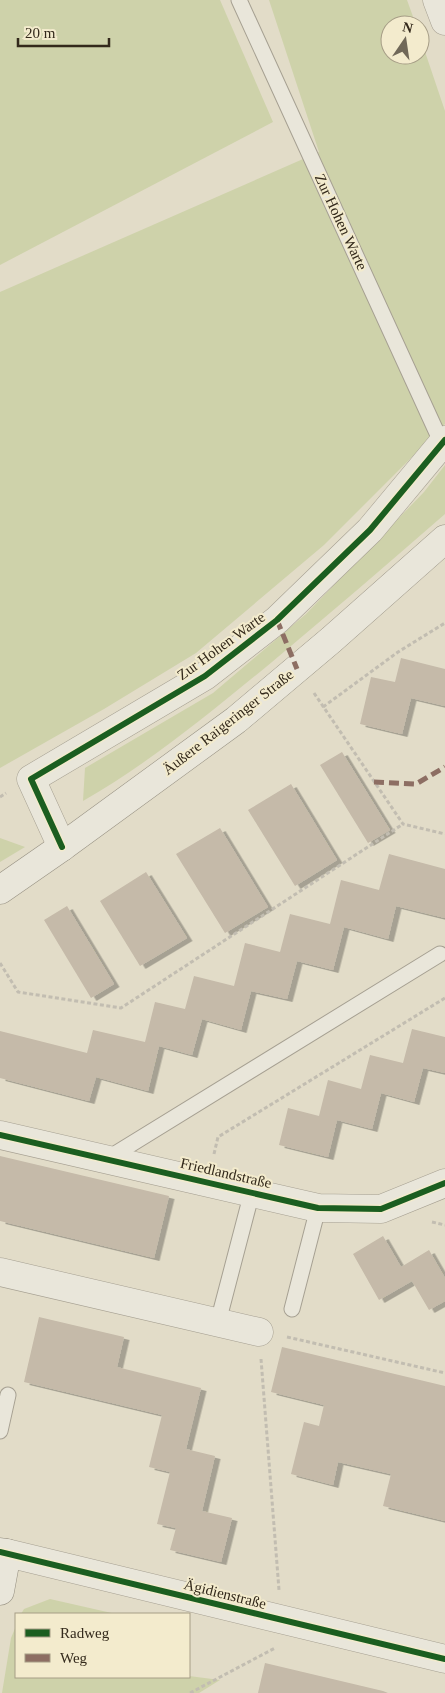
<svg xmlns="http://www.w3.org/2000/svg" width="445" height="1693" font-family="'Times New Roman',serif">
<style>
.green{fill:#ced2aa}
.building{fill:#c5baa9;filter:url(#shadow)}
.lines{fill:none;stroke-linecap:round;stroke-linejoin:round}
.lane-casing{stroke:#a6a092;stroke-width:17}
.street-casing{stroke:#a6a092;stroke-width:29}
.secondary-casing{stroke:#969082;stroke-width:29}
.path{stroke:#c2bdb1;stroke-width:3;stroke-dasharray:4 2.5;stroke-linecap:butt}
.lane{stroke:#e9e6da;stroke-width:15}
.street{stroke:#e9e6da;stroke-width:28}
.secondary{stroke:#e9e6da;stroke-width:28}
.quiet{stroke:#8d6e63;stroke-width:5;stroke-dasharray:10 5;stroke-linecap:butt}
.cycleway-casing{stroke:#f3ebcd;stroke-width:9}
.cycleway{stroke:#1b5e20;stroke-width:6}
.labels{text-anchor:middle;stroke-width:4;stroke-linejoin:round;paint-order:stroke}
.street-label{font-size:15px;fill:#33291b;stroke:#f3ebcd}
</style>
<defs>
<filter id="shadow"><feDropShadow dx="5.5" dy="3" stdDeviation="0" flood-color="#0004"/></filter>
</defs>
<rect width="100%" height="100%" fill="#e2dcc8"/>
<g class="green">
<polygon points="0,0 220,0 273,122 0,265"/>
<polygon points="269,0 407,0 416,25 390,25 390,55 420,55 420,37 445,111 445,424 324,545 196,653 104,709 0,768 0,292 319,152"/>
<path d="M445,465V514C388,564 330,613 272,662C211,712 151,762 83,801L85,768L213,693L306,614L424,492Z"/>
<polygon points="0,838 25,847 0,862"/>
<polygon points="50,1599 116,1614 21,1614 24,1609"/>
<polygon points="16,1626 16,1677 189,1676 220,1680 199,1693 2,1693 11,1638"/>
</g>
<g class="building">
<polygon points="401,658 445,669 445,706 411,698 402,734 360,724 371,677 395,682"/>
<polygon points="342,752 390,830 368,843 320,765"/>
<polygon points="291,784 337,860 295,886 248,810"/>
<polygon points="220,828 268,907 225,933 176,854"/>
<polygon points="389,854 445,869 445,918 396,906 388,939 344,927 333,970 297,961 287,999 251,991 241,1030 202,1019 192,1055 159,1046 148,1091 96,1077 89,1101 0,1078 0,1031 87,1053 93,1030 145,1042 155,1002 185,1009 194,976 234,986 245,943 280,952 290,914 330,924 341,880 379,890"/>
<polygon points="146,872 187,938 140,966 100,901"/>
<polygon points="67,906 114,984 91,998 44,920"/>
<polygon points="412,1029 445,1037 445,1073 423,1068 414,1102 381,1093 372,1129 337,1120 328,1157 279,1145 288,1108 319,1116 328,1080 361,1089 370,1055 403,1063"/>
<polygon points="0,1156 169,1196 154,1258 0,1221"/>
<polygon points="383,1236 401,1267 429,1250 445,1278 445,1301 429,1310 412,1281 379,1300 353,1254"/>
<polygon points="39,1317 124,1337 117,1367 201,1388 186,1449 215,1456 202,1511 232,1518 221,1562 170,1550 176,1528 157,1524 170,1472 149,1467 162,1415 24,1382"/>
<polygon points="282,1347 445,1386 445,1521 383,1506 391,1474 338,1462 333,1485 291,1474 304,1422 319,1426 324,1405 271,1392"/>
<polygon points="265,1663 383,1691 388,1693 258,1693"/>
</g>
<g class="lines">
<defs>
<g id="lane">
<polyline points="239,0 442,444"/>
<polyline points="107,1159 440,954"/>
<polyline points="292,1309 318,1208"/>
<polyline points="218,1322 252,1192"/>
<polyline points="0,1431 8,1395"/>
</g>
<g id="street">
<polyline points="437,0 445,21"/>
<polyline points="62,847 31,779 205,676 277,620 370,530 445,440"/>
<polyline points="0,1135 318,1208 381,1209 445,1183"/>
<polyline points="0,1272 259,1332"/>
<polyline points="7,1553 445,1659"/>
</g>
<g id="secondary">
<polyline points="0,890 62,847 236,720 331,640 445,539"/>
<polyline points="0,1552 7,1553 0,1591"/>
</g>
</defs>
<use href="#lane" class="lane-casing"/>
<use href="#street" class="street-casing"/>
<use href="#secondary" class="secondary-casing"/>
<g class="path">
<polyline points="314,693 403,824 445,834"/>
<polyline points="323,707 398,652 445,623"/>
<polyline points="0,797 6,793"/>
<polyline points="0,963 18,992 121,1008 403,824"/>
<polyline points="214,1154 218,1137 445,998"/>
<polyline points="432,1222 445,1225"/>
<polyline points="287,1337 445,1373"/>
<polyline points="261,1359 279,1590"/>
<polyline points="190,1693 275,1648"/>
</g>
<use href="#lane" class="lane"/>
<use href="#street" class="street"/>
<use href="#secondary" class="secondary"/>
<g class="quiet">
<polyline points="277,620 297,669"/>
<polyline points="374,782 416,784 445,767"/>
</g>
<defs>
<g id="cycleway">
<polyline points="62,847 31,779 205,676 277,620 370,530 445,440"/>
<polyline points="0,1135 318,1208 381,1209 445,1183"/>
<polyline points="0,1552 445,1659"/>
</g>
</defs>
<use href="#cycleway" class="cycleway-casing"/>
<use href="#cycleway" class="cycleway"/>
</g>
<g class="labels">
<g class="street-label">
<text transform="translate(341 222) rotate(65)" y="5">Zur Hohen Warte</text>
<text transform="translate(221 646) rotate(-36)" y="5">Zur Hohen Warte</text>
<text transform="translate(228 722) rotate(-38)" y="5">Äußere Raigeringer Straße</text>
<text transform="translate(226 1173) rotate(13)" y="5">Friedlandstraße</text>
<text transform="translate(225 1594) rotate(14)" y="5">Ägidienstraße</text>
</g>
</g>
<rect x="15" y="1613" width="175" height="65" fill="#f3ebcd" stroke="#a69d86"/>
<rect x="25" y="1629" width="25" height="8" fill="#1b5e20" stroke="#a69d86"/>
<text x="60" y="1638" font-size="15" fill="#33291b">Radweg</text>
<rect x="25" y="1654" width="25" height="8" fill="#8d6e63" stroke="#a69d86"/>
<text x="60" y="1663" font-size="15" fill="#33291b">Weg</text>
<g transform="translate(405 40) rotate(13)"><circle r="24" fill="#f3ebcd" stroke="#a69d86"/>
<path d="M0-4L9 19L0 12L-9 19Z" fill="#706858"/>
<text y="-8" font-size="14" font-weight="bold" text-anchor="middle" fill="#33291b">N</text>
</g>
<path d="M18 38v8h91v-8" fill="none" stroke="#33291b" stroke-width="2.5"/>
<text x="25" y="38" font-size="15" fill="#33291b" stroke="#f3ebcd" stroke-width="4" paint-order="stroke">20 m</text>
</svg>
